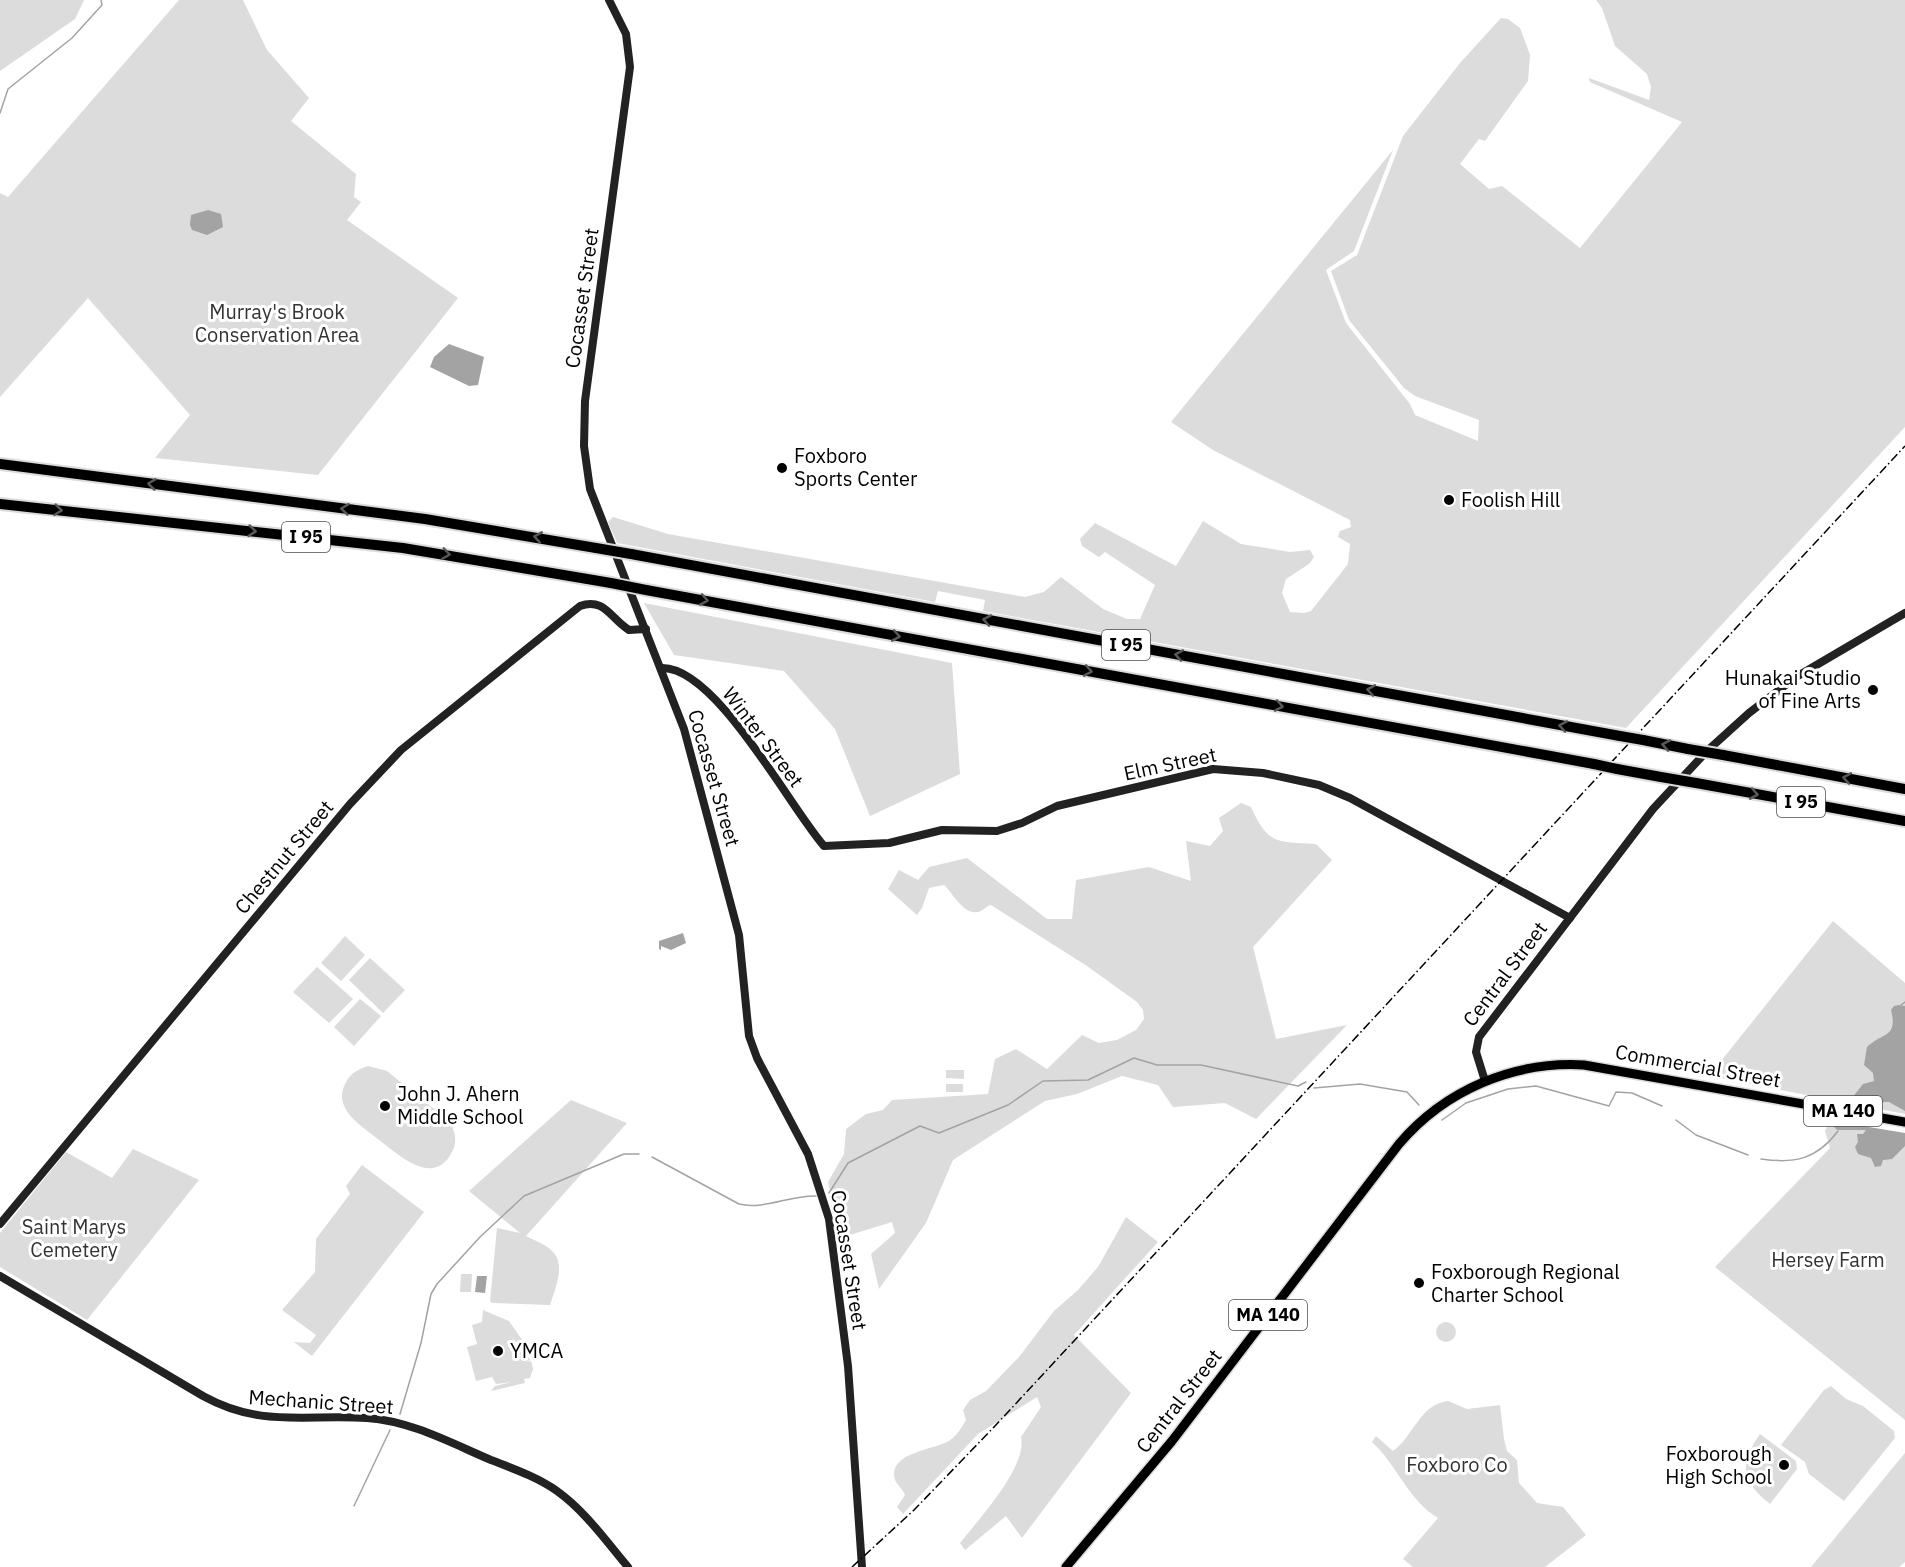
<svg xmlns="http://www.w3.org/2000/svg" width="1905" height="1567" font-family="'IBM Plex Sans',sans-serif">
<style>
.green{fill:#dcdcdc}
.water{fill:#a3a3a3}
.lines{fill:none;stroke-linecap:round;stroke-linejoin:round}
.stream{stroke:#a3a3a3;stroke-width:1.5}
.primary-casing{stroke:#dbdbdb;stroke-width:12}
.highway-casing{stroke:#dbdbdb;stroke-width:14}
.secondary{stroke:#222;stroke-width:8}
.primary{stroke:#000;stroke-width:9}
.highway{stroke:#000;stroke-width:10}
.rail{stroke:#000;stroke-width:1.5;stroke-dasharray:9 3 1.5 3;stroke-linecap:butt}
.highway-bridge-casing{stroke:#dbdbdb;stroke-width:14;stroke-linecap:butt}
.highway-bridge{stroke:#000;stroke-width:10}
.oneway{stroke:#595959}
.poi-dot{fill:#000;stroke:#fff;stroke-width:2}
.labels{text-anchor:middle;stroke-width:6;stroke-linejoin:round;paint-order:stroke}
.shield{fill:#fff;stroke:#4c4c4c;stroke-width:1.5}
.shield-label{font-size:18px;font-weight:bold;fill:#000}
.street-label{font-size:20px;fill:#000;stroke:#fff}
.park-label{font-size:20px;fill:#333;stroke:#fff}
.poi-label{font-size:20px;fill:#000;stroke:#fff;text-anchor:start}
</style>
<rect width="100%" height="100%" fill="#fff"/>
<g class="green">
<polygon points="0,0 84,0 75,19 0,71"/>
<polygon points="179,0 243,0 267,50 309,98 291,121 356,174 354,197 361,202 347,220 458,298 318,475 155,458 190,415 88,298 0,397 0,193 8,197"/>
<polygon points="1596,0 1905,0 1905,427 1626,728 983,611 985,600 938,591 935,602 617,543 608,522 613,517 668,534 1025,597 1044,592 1061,577 1103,609 1127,619 1140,619 1155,585 1105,552 1099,557 1082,546 1080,539 1095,523 1176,566 1203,521 1241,544 1290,552 1310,550 1314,557 1309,564 1286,579 1282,593 1290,612 1304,613 1311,611 1348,564 1350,544 1338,537 1340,531 1351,527 1350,520 1213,450 1171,422 1393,150 1354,251 1326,270 1346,323 1410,404 1415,415 1478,441 1479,420 1415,396 1404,388 1349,320 1331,271 1357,255 1403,136 1460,63 1501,18 1508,19 1520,28 1530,55 1528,81 1485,141 1479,139 1460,164 1489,189 1502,186 1580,248 1682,122 1590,82 1589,78 1649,100 1651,87 1647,74 1615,46 1602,8"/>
<polygon points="644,603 952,663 960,774 870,816 835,729 784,671 674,655"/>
<path d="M1241,803L1251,807C1268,845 1277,842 1316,844L1332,860L1253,947L1276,1039L1347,1025L1256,1119L1225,1103L1173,1107L1158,1085L1122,1076L1077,1094L1045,1101L953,1160L926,1223L879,1289L871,1254L895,1233L892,1222L840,1238L828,1182L844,1154L846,1129L866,1114L883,1110L892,1100L988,1094L995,1059L1016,1049L1047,1069L1082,1035L1099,1043L1117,1040L1136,1030L1144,1019L1143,1010L1137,1002L1087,966L991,905C986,906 983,911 978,912C963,915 953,893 944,885L929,888L922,908L917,915L888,889L899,870L918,880L929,867L967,858L1047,919H1072L1076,880L1149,867L1191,881L1186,841L1210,846L1223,831L1219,818Z"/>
<polygon points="1833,921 1905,983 1905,1114 1709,1076"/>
<polygon points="345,936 365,955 341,981 321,963"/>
<polygon points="370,958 405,990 383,1013 349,980"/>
<polygon points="317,967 353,999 329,1023 293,992"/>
<polygon points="360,999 381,1016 354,1046 334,1027"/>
<path d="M368,1066L387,1071L449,1121C455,1130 458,1142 452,1152C434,1188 399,1155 379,1140C362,1126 331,1109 346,1082C351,1073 359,1069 368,1066Z"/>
<polygon points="946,1070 964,1070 964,1079 946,1078"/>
<rect x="946" y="1084" width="17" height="8"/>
<path d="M571,1100L627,1123L526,1236C533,1240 545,1244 551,1250C567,1263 555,1289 550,1305L492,1303L490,1301L497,1228L520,1233L469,1191Z"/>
<polygon points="1829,1122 1840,1130 1851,1125 1905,1135 1905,1420 1715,1267 1830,1148 1825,1131"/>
<polygon points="133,1149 199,1180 87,1320 0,1267 0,1233 66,1152 112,1178"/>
<polygon points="362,1165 424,1212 312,1356 294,1342 310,1343 316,1335 282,1310 315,1272 316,1239 350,1194 346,1186"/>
<path d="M1126,1217L1158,1242L1074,1335L1131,1393L1022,1538L1006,1516L965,1550L960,1543C978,1520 1028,1466 1021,1437L1041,1407L1037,1397L978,1434L903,1514L897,1507L905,1495C903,1489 897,1485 895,1480C887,1453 932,1450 947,1442C956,1437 961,1429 966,1420L963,1410L970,1400L986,1391L1019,1357L1054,1311L1078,1290L1098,1267Z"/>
<polygon points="461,1274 472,1274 471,1292 460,1292"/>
<polygon points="483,1310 509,1321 523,1341 516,1342 511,1336 515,1342 511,1343 523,1343 518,1349 525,1349 530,1360 526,1362 531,1361 533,1369 530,1378 524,1379 525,1383 491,1391 495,1386 512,1382 496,1384 492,1377 476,1381 467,1347 477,1344 472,1325 482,1322"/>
<circle cx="1446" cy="1332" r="10"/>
<polygon points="1831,1386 1846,1399 1863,1406 1894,1431 1895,1438 1844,1501 1809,1474 1805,1462 1781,1445 1824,1390"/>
<path d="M1448,1401L1467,1409L1500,1405L1504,1439L1507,1451L1517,1460L1519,1483L1537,1503L1563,1507L1586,1535L1545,1567H1413L1403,1559L1438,1518C1409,1501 1397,1465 1372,1442L1376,1436L1393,1451C1413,1437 1420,1404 1448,1401Z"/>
<path d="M1760,1434L1796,1461L1797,1469L1770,1504C1741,1481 1739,1464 1760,1434Z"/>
<polygon points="1905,1453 1905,1562 1899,1567 1811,1567"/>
</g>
<g class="water">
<polygon points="208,210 221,214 223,227 207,235 192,230 190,225 191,215"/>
<polygon points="449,344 484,357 478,385 469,386 430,367 434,357"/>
<polygon points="683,933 686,943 671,950 661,946 661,950 659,949 659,941"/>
<path d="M1899,1005L1905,1006V1111L1889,1102L1848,1103L1863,1084L1874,1081L1873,1073L1864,1065L1867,1047C1883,1032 1898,1038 1891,1010L1894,1006Z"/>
<polygon points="1834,1117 1839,1122 1905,1133 1905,1146 1892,1159 1883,1160 1881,1166 1875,1167 1871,1158 1858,1154 1855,1147 1858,1142 1857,1134 1863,1134 1866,1130 1837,1130 1829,1122"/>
<polygon points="477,1276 487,1276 485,1293 475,1292"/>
</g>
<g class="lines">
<g class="stream">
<polyline points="0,113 8,89 72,38 102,5 101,0"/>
<polyline points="1901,1005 1905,1002"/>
<polyline points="1314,1088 1360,1084 1407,1092 1419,1105"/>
<polyline points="1442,1120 1466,1103 1508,1089 1536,1086 1609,1106 1616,1092 1632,1093 1662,1106"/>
<polyline points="1676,1120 1696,1135 1748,1155"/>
<path d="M652,1157L739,1204C764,1210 790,1195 816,1196"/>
<path d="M1761,1159C1795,1164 1817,1159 1838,1131"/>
<polyline points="829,1193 848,1163 920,1126 939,1133 1008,1105 1043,1081 1088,1080 1134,1058 1157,1065 1201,1065 1298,1086 1306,1082"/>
<polyline points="400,1414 421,1343 431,1294 437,1284 480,1237 524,1196 624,1154 639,1154"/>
<polyline points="354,1506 390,1430"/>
</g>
<defs>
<path id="primary" d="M1066,1567L1172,1441L1399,1144C1445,1090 1513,1061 1584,1065L1905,1122"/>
<g id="highway">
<polyline points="0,464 425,519 596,548"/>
<polyline points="0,504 403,548 611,583"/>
<polyline points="631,554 1620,736"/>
<polyline points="646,590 1594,764"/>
<polyline points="1643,740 1688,749"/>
<polyline points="1723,755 1905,789"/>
<polyline points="1617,769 1661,777"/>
<polyline points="1696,783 1905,821"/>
</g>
</defs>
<use href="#primary" class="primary-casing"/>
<use href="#highway" class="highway-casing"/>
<g class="secondary">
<polyline points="609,0 626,34 630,67 585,401 584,446 590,489 684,729 739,935 749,1036 757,1058 808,1154 829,1219 848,1366 862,1567"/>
<path d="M662,668C716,667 789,806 824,846L889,843L942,830L997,831L1022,823L1057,806L1213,769L1263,773L1319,785L1350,798L1570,918"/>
<polyline points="1485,1081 1476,1052 1479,1037 1653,809 1707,751 1749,713 1796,677 1905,613"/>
<path d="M0,1224L350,804L401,750L580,606C604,597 611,619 629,630L646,629"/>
<path d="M0,1276L203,1396C261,1428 305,1414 367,1418C411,1421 451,1443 491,1460C514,1469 537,1477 557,1491C585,1511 606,1541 628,1567"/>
</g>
<use href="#primary" class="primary"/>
<use href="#highway" class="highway"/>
<polyline class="rail" points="852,1567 914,1510 995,1426 1905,446"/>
<defs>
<g id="highway-bridge">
<polyline points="596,548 631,554"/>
<polyline points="611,583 646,590"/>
<polyline points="1620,736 1643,740"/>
<polyline points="1688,749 1723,755"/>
<polyline points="1594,764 1617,769"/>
<polyline points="1661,777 1696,783"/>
</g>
</defs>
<use href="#highway-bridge" class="highway-bridge-casing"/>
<use href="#highway-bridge" class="highway-bridge"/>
</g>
<defs><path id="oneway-chevron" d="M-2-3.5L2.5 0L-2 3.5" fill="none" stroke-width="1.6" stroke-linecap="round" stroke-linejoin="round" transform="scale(1.5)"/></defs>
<g class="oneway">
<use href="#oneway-chevron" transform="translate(152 484) rotate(-173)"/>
<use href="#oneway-chevron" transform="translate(345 509) rotate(-173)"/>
<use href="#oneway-chevron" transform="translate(58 510) rotate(6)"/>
<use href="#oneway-chevron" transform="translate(252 531) rotate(6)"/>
<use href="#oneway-chevron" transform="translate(538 537) rotate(-170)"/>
<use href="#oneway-chevron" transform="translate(446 554) rotate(8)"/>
<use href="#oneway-chevron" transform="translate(704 600) rotate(10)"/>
<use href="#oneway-chevron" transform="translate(987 620) rotate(-170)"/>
<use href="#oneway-chevron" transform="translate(896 636) rotate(10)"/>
<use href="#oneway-chevron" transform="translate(1179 655) rotate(-170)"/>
<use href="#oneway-chevron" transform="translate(1088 671) rotate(10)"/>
<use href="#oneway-chevron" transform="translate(1371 690) rotate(-170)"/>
<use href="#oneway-chevron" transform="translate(1279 706) rotate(10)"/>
<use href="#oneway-chevron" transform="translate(1563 726) rotate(-170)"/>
<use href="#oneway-chevron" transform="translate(1666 745) rotate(-170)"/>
<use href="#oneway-chevron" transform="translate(1847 778) rotate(-170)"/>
<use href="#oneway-chevron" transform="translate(1754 794) rotate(10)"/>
</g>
<g class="poi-dot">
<circle cx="782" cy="468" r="6"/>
<circle cx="1449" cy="500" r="6"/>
<circle cx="1873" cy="690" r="6"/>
<circle cx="385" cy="1106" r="6"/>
<circle cx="1419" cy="1283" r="6"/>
<circle cx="498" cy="1351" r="6"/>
<circle cx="1784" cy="1465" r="6"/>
</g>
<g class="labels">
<g class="shield">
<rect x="282" y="522" width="48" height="30" rx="4.5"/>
<rect x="1102" y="630" width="48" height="30" rx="4.5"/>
<rect x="1777" y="787" width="48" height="30" rx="4.5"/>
<rect x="1804" y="1096" width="78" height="30" rx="4.5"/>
<rect x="1229" y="1300" width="78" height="30" rx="4.5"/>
</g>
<g class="shield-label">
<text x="306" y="543">I 95</text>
<text x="1126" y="651">I 95</text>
<text x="1801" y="808">I 95</text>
<text x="1843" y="1117">MA 140</text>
<text x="1268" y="1321">MA 140</text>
</g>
<g class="street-label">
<text transform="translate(582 298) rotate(-82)" y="7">Cocasset Street</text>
<text transform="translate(763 737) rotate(53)" y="7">Winter Street</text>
<text transform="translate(1170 764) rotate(-12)" y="7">Elm Street</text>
<text transform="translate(714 778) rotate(74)" y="7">Cocasset Street</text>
<text transform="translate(284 857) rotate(-50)" y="7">Chestnut Street</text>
<text transform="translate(1505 974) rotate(-53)" y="7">Central Street</text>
<text transform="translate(1698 1066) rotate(10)" y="7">Commercial Street</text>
<text transform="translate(849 1260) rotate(81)" y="7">Cocasset Street</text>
<text transform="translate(1179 1401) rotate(-52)" y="7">Central Street</text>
<text transform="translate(321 1402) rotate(4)" y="7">Mechanic Street</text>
</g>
<g class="park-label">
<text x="277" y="319">Murray's Brook<tspan x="277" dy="23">Conservation Area</tspan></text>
<text x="74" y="1234">Saint Marys<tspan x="74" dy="23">Cemetery</tspan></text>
<text x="1828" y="1267">Hersey Farm</text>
<text x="1457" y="1472">Foxboro Co</text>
</g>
<g class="poi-label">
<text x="794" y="463">Foxboro<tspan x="794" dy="23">Sports Center</tspan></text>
<text x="1461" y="507">Foolish Hill</text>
<text x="1861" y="685" text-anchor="end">Hunakai Studio<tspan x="1861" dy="23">of Fine Arts</tspan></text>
<text x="397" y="1101">John J. Ahern<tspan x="397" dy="23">Middle School</tspan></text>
<text x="1431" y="1279">Foxborough Regional<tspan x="1431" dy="23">Charter School</tspan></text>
<text x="510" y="1358">YMCA</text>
<text x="1772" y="1461" text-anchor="end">Foxborough<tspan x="1772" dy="23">High School</tspan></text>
</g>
</g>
</svg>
